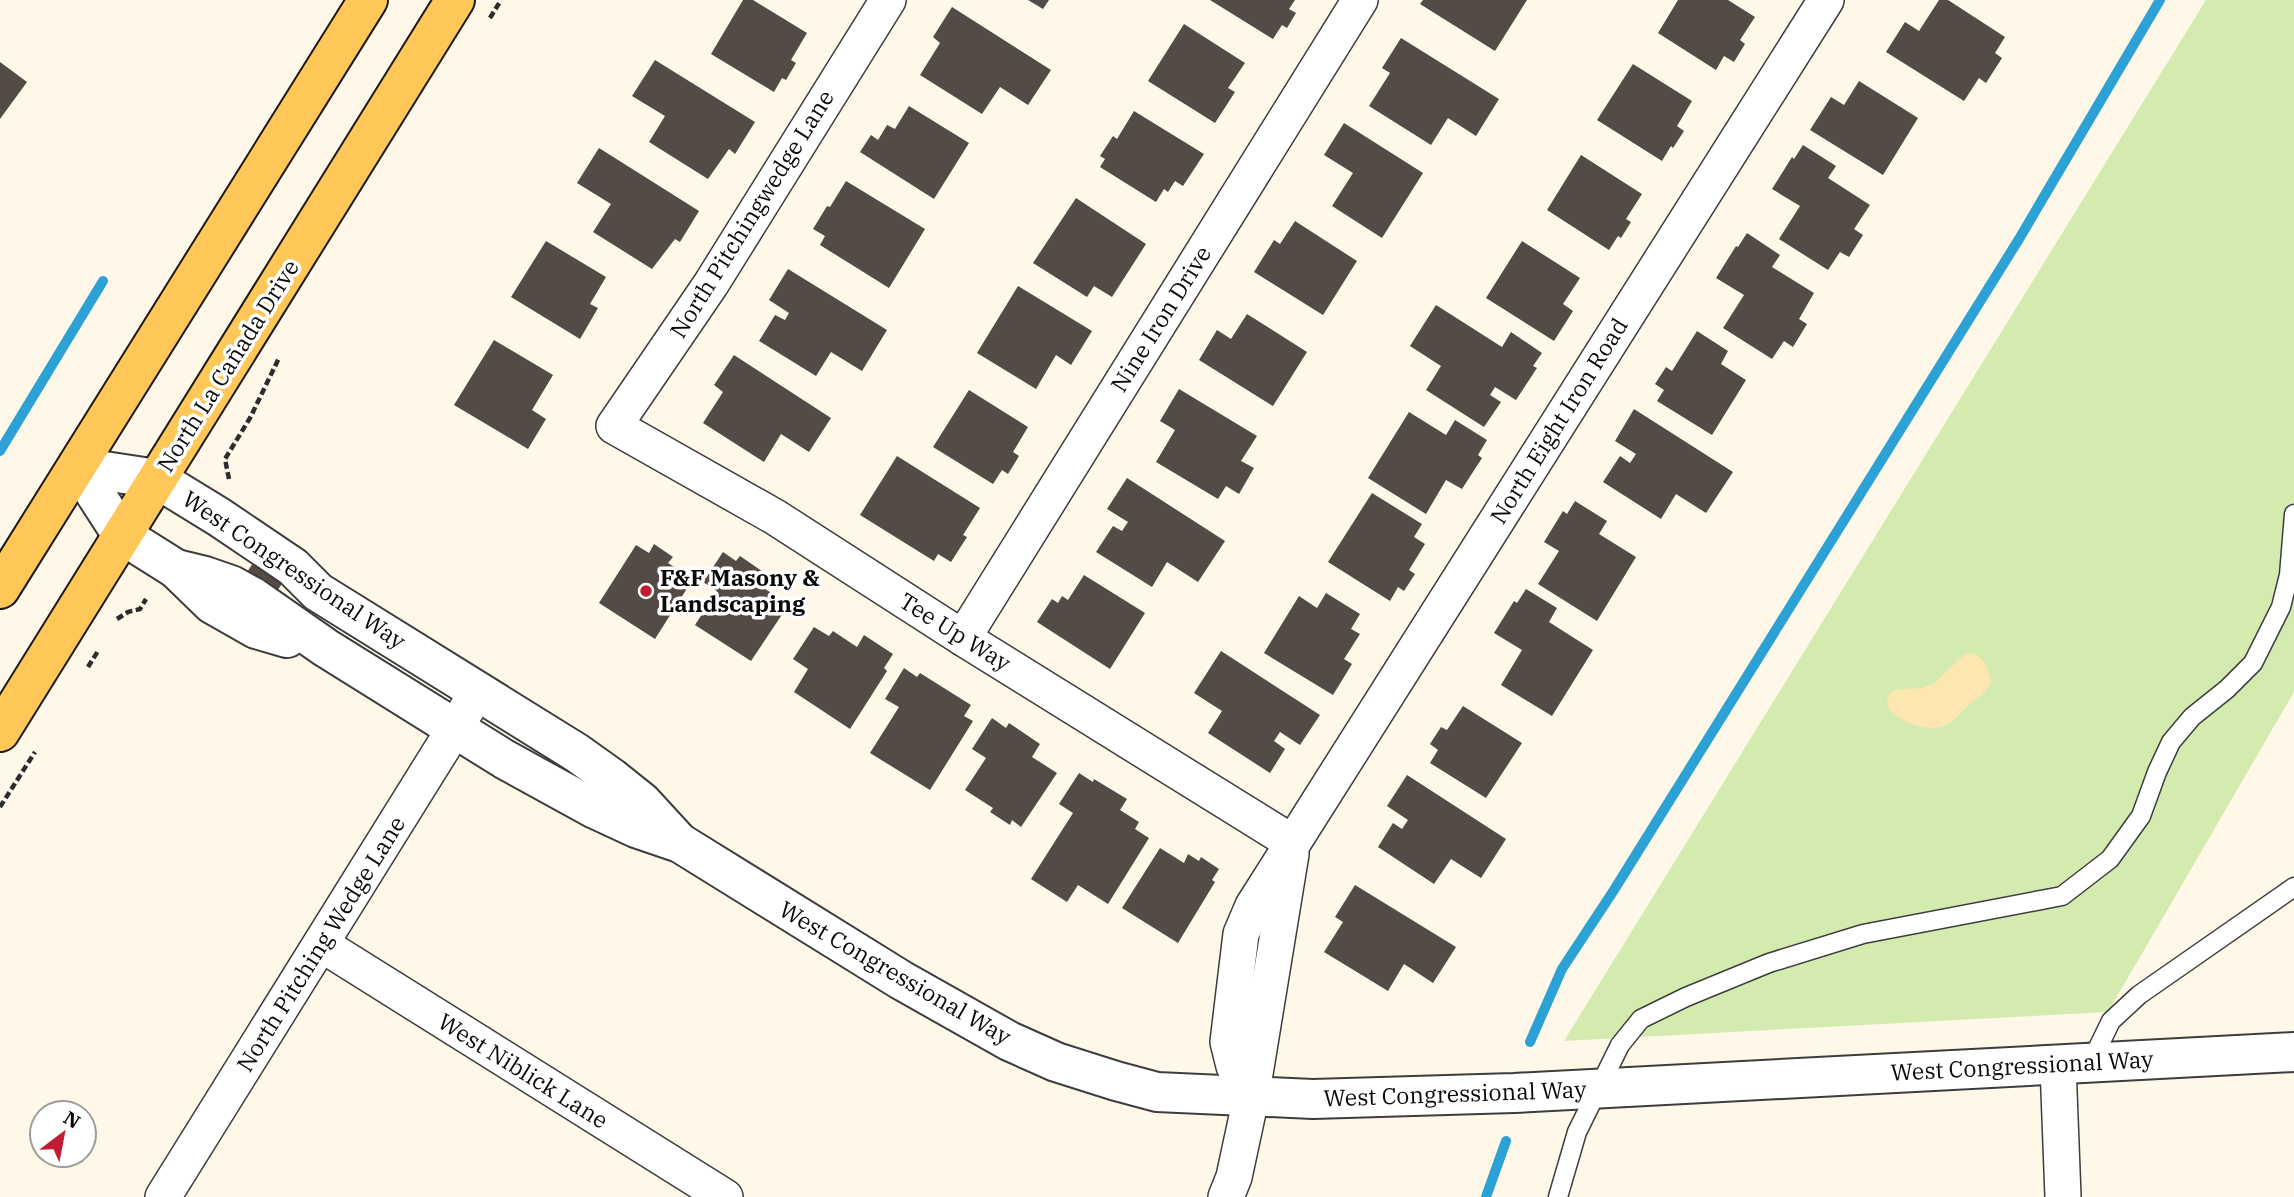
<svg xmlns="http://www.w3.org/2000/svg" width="2294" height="1197" font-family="'IBM Plex Serif',serif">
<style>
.green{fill:#d4ebb0}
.sand{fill:#fee6b1}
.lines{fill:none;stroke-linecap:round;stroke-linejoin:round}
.stream{stroke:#2ca1d5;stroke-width:10}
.building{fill:#544a46}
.service-casing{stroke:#3d3d3d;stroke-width:21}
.minor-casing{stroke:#3d3d3d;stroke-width:38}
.tertiary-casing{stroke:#3d3d3d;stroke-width:42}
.primary-casing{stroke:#1b1b1b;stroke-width:42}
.path{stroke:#2c2c2c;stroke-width:4.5;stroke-dasharray:7 3.5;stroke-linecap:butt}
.service{stroke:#fff;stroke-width:18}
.minor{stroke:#fff;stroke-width:35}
.tertiary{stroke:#fff;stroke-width:38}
.primary{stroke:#ffc758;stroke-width:38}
.poi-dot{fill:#c11c33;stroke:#fff;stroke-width:2.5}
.labels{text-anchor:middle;stroke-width:7;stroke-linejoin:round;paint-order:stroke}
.street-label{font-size:23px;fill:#0a0a0a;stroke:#fff}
.poi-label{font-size:23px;font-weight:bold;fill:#0a0a0a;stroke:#fff;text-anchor:start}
</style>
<rect width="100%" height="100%" fill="#fff8e8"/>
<polygon class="green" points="2206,0 2294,0 2294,692 2108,1012 1564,1041"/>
<path class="sand" d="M1966,653C1984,653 1987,667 1991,682C1985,693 1978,697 1969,705C1960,712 1954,722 1944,726C1925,734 1868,713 1894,690L1923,688L1935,683Z"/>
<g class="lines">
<g class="stream">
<polyline points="0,451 103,281"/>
<polyline points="1530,1042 1562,969 1614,890 2019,239 2160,0"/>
<polyline points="1486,1197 1506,1141"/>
</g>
</g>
<g class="building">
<polygon points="743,0 753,0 807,33 791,60 796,63 786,80 782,78 774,92 711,54"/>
<polygon points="1028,0 1049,0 1043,9"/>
<polygon points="1210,0 1295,0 1289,9 1296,13 1287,28 1282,25 1273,39"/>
<polygon points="1423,0 1527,0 1495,51 1420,4"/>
<polygon points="1678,0 1728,0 1755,17 1740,40 1745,44 1734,62 1724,56 1716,70 1658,33"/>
<polygon points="1939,0 1948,0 2005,37 1995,53 2002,58 1986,83 1979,78 1964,101 1886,52 1905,22 1919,31"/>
<polygon points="952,7 1051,70 1028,105 1000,87 982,114 920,75 940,43 933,37"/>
<polygon points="1184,24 1245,63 1228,88 1235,92 1215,123 1148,81"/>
<polygon points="1401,38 1499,99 1476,136 1448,118 1431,145 1369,106 1390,73 1382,68"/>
<polygon points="655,60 755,122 735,154 729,149 708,179 649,142 665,116 632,96"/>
<polygon points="0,62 27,82 0,119"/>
<polygon points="1633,64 1692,101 1677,126 1684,131 1673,148 1671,146 1662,161 1597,120"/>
<polygon points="1859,81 1918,118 1883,175 1810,130 1831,97 1844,105"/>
<polygon points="909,106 969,143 934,199 860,152 871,135 878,140 887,125 895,129"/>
<polygon points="1134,111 1204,154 1183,186 1175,181 1168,192 1164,189 1156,202 1100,167 1105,159 1100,156 1113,136 1117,139"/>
<polygon points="1344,123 1423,173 1382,238 1332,206 1353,173 1324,155"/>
<polygon points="1803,145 1836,166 1828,178 1870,205 1854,229 1863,235 1849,257 1840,252 1828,270 1779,239 1800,206 1772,189 1792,157 1794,159"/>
<polygon points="599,148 699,211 680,242 675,239 652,269 593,232 611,204 577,183"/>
<polygon points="1581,155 1642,194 1626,219 1631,222 1621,238 1618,236 1609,250 1547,210"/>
<polygon points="846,181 925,229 889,288 820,245 825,236 813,229 827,206 830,207"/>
<polygon points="1076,198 1146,244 1112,297 1094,286 1087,297 1033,263"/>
<polygon points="1295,221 1357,261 1323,315 1254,272 1274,240 1280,244"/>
<polygon points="1747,233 1780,255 1772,267 1814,293 1799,319 1807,324 1793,347 1784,341 1772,359 1723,328 1744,295 1716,278 1736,246 1738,247"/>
<polygon points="546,241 606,277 590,304 598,308 580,339 511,297"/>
<polygon points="1522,241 1580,278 1563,304 1573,311 1554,341 1486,298"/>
<polygon points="788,269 887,330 862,371 831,352 816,376 759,341 775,315 785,320 789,313 769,300"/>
<polygon points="1018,286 1092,331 1071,365 1056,355 1036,389 977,353"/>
<polygon points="1436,305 1502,347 1511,332 1542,353 1533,366 1537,368 1516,400 1495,387 1490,395 1501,402 1484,427 1426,390 1441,366 1410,346"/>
<polygon points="1247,314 1307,352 1273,406 1199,360 1217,330 1231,339"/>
<polygon points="1697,331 1728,351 1721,364 1746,380 1712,435 1657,401 1664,390 1655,384 1666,367 1672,371"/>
<polygon points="494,340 553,375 532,410 546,419 528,449 454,405"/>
<polygon points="734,355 831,418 809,452 781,434 764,462 703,423 723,392 714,385"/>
<polygon points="1179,389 1257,436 1241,461 1254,468 1239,494 1226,486 1218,499 1156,462 1175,430 1160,421"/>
<polygon points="969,390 1028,427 1013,452 1019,456 1008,474 1002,470 993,484 933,447"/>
<polygon points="1634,409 1733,472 1706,513 1676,494 1661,519 1603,482 1620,456 1630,463 1636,454 1615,441"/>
<polygon points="1409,412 1446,435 1455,420 1487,440 1478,455 1482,458 1462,489 1446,480 1426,514 1368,478"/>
<polygon points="897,456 980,508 963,535 967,537 951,562 938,554 934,561 860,515"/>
<polygon points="1127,478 1225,541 1198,582 1167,562 1152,587 1096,552 1113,526 1122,531 1128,522 1107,509"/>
<polygon points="1372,493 1422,524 1414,537 1425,544 1409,570 1415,574 1404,591 1398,587 1390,601 1328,562"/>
<polygon points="1575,501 1607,521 1599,534 1636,557 1597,621 1538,584 1559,551 1544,542 1563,511 1567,514"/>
<polygon points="654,544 673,557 668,563 693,579 655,639 599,603 636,545 649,553"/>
<polygon points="723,552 736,561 740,556 772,578 765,589 789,604 751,661 695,625 717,591 703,582"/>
<polygon points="253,563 283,582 272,599 242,580"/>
<polygon points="1084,575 1145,613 1110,669 1037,622 1052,599 1058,603 1062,596 1068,600"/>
<polygon points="1526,589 1557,608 1549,622 1593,650 1552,716 1501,685 1522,650 1494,633 1514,601 1517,603"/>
<polygon points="1326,593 1360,614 1351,629 1360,634 1344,659 1352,664 1333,695 1264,653 1299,596 1317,608"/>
<polygon points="814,627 829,636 833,631 857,647 864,635 893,654 884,668 887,671 850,729 794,692 808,669 793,659"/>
<polygon points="1221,651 1320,715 1300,745 1280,732 1274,741 1285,749 1270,773 1208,733 1222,711 1194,693"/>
<polygon points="904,668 917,677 920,673 971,705 964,716 973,721 930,790 870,753 899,707 885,699"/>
<polygon points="1463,706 1522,743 1486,798 1430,763 1438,750 1430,744 1441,727 1447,730"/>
<polygon points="992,718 1006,728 1009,723 1040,744 1032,757 1057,773 1021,827 1012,820 1010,825 990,812 993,808 965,790 986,758 972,749"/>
<polygon points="1079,773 1093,782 1094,779 1127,799 1120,810 1139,822 1135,829 1149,838 1108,904 1078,885 1067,902 1031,879 1073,813 1059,804"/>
<polygon points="1407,775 1506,839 1481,878 1451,859 1434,884 1378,847 1393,823 1402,829 1408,820 1387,806"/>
<polygon points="1160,848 1184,863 1188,854 1199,861 1201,857 1219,869 1212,880 1215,882 1178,943 1122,908"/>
<polygon points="1355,885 1456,947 1433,983 1404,964 1388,991 1324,952 1343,922 1335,917"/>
</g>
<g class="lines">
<defs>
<g id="service">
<polyline points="2091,1062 2111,1021 2139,995 2294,887"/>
<polyline points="1558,1197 1577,1132 1620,1045 1641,1019 1686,997 1769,963 1863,934 2062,896 2110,859 2141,816 2157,772 2171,742 2192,717 2227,689 2253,663 2281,607 2289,575 2294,514"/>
</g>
<g id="minor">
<polyline points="888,0 711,284 614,426 775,517 963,638 1293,843"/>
<polyline points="963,638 1360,0"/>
<polyline points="321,944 725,1197"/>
<polyline points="2058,1065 2063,1197"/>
<polyline points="1251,1098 1234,1066 1228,1042 1241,934 1253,906 1826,0"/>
<polyline points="163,1197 478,691"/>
<polyline points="1226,1197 1234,1177 1251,1098 1291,854"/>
</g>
<g id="tertiary">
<polyline points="78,467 157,479 219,517 293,567 318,592 577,753 612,778 642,802 676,839"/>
<polyline points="78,467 122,535 176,569 212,604 256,629 287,638"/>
<polyline points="176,569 205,576 231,585 253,597 326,648 504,759 595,809 636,828 680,843 901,980 1009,1041 1056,1062 1116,1081 1157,1092 1313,1099 1514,1093 2294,1052"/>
</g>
<g id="primary">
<polyline points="0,589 368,0"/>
<polyline points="0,732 455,0"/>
</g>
</defs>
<use href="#service" class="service-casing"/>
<use href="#minor" class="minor-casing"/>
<use href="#tertiary" class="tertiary-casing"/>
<use href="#primary" class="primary-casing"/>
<g class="path">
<polyline points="490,18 501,0"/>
<polyline points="229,479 225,459 250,418 279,358"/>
<polyline points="117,619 128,612 140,609 146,599"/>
<polyline points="88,667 98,651"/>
<polyline points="0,807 35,752"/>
</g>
<use href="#service" class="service"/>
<use href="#minor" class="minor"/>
<use href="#tertiary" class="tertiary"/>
<use href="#primary" class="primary"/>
</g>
<circle class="poi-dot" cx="646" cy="591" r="7"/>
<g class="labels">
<g class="street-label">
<text transform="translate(752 214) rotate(-58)" y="8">North Pitchingwedge Lane</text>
<text transform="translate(1161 319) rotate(-58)" y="8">Nine Iron Drive</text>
<text transform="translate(228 366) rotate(-58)" y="8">North La Cañada Drive</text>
<text transform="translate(1559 421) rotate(-58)" y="8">North Eight Iron Road</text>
<text transform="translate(294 570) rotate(34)" y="8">West Congressional Way</text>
<text transform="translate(955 632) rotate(32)" y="8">Tee Up Way</text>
<text transform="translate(321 944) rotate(-58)" y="8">North Pitching Wedge Lane</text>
<text transform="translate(895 973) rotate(30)" y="8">West Congressional Way</text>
<text transform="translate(2022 1066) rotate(-3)" y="8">West Congressional Way</text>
<text transform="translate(523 1071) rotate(32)" y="8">West Niblick Lane</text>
<text transform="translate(1455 1094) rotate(-2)" y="8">West Congressional Way</text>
</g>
<g class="poi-label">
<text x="660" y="586">F&amp;F Masony &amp;<tspan x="660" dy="26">Landscaping</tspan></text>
</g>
</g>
<g transform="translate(63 1134) rotate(32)"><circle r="33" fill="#ffffff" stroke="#9d9d9d" stroke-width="2"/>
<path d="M0-5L12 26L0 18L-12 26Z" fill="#c11c33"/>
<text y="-10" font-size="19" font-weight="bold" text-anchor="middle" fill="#0a0a0a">N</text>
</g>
</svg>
